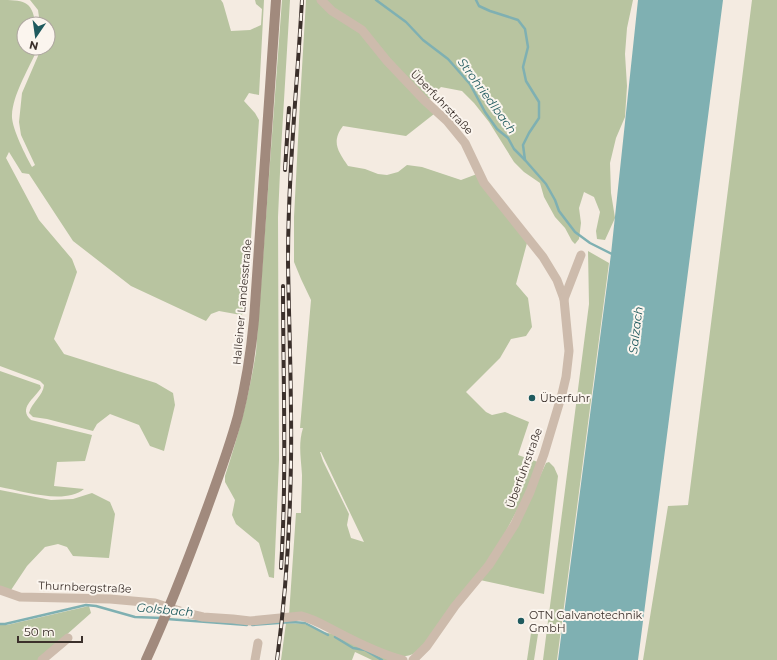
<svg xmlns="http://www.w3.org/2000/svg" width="777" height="660" font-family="Montserrat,sans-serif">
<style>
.green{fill:#b8c4a0;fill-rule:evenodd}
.water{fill:#7fb0b2}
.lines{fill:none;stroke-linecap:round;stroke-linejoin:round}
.stream{stroke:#7fb0b2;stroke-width:2.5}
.minor{stroke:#cdbbac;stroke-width:9}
.secondary{stroke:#a18a7d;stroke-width:10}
.rail-casing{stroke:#3b302b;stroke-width:4}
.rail{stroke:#fbf5ee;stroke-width:2.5;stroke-dasharray:8;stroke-linecap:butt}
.poi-dot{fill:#1f5a5e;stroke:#fbf5ee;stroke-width:1.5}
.labels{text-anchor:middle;stroke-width:4;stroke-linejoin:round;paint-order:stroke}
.street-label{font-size:11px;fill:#3b302b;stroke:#fbf5ee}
.poi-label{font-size:11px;fill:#3b302b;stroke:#fbf5ee;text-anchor:start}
.water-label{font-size:12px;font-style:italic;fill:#1f5a5e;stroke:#fbf5ee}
</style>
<rect width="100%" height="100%" fill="#f4ebe1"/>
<g class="green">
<path d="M0,0C22,0 33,0 35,24H24V48H35V54C27,72 13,95 12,115C11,127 26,156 32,167L35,165L21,135L19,122L22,93L38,56L39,48H48V24H40L38,10L30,0H221L223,3L231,31L250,30L261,25L262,9L256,4L255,0H264L259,95L249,93L244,101L255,113L259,120L246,312L241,315L219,311L211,314L206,321L131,286L73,241L29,174L22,173L9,152L6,158L39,220L72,259L77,272L54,339L64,354L156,383L173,393L175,405L164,451L150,446L139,425L110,414L97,424L93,431L47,419L33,417L29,413C32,402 43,396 44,385L40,381L0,366Z"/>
<path d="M282,0H290L281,150L278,217L279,460L274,578L269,577L259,543L236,524L232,515L235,500L225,482V476C239,433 249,396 256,352Z"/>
<path d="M306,0H318L360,31L434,114L406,136L343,126C331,142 338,151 348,166L365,169L378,174L387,175L398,172L407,165L422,167L461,180L477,174L527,243L516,284L528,298L532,327L526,336L511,339L500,358L466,392L486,412L492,415L505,412L529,422L518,455L538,462L524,497L495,552L423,646C413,654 412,657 398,656L289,615L296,513H301C301,500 302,488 302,475C301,458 298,444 303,428H300L311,300L301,279L294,262V217L300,102ZM320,452H321L364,542L351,538L347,525L349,514L323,461Z"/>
<polygon points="322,0 633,0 627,28 625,54 627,86 625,117 616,138 610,163 611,193 615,218 605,240 597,239 596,231 600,212 594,197 584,192 579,208 581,223 579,239 575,244 572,241 565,228 555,217 544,197 540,183 524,172 514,162 489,122 474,103 462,91 441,87 428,100 371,38"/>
<polygon points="752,0 777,0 777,660 643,660 668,506 688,505"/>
<polygon points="588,251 609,263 557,660 543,660 589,304"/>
<path d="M0,371L40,385L41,388C34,399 18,408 31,420L92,435L85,461L57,462L54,486L84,489C65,505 23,491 0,487Z"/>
<polygon points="549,462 554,467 558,476 544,594 480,580 535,487 546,463"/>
<polygon points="0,490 51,500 73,499 92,493 110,502 115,514 109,558 73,556 67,547 58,544 45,547 27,566 11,590 0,586"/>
<polygon points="89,606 91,613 38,660 0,660 0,624 7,625"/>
<polygon points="286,623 305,624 322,632 334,634 392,660 372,660 355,652 352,660 281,660"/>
<polygon points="531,633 538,634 534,660 527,660"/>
</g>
<polygon class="water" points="638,0 723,0 638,660 558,660 611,254"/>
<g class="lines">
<g class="stream">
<polyline points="376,0 406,22 423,40 448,59 470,84 485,112 497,129 508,138 514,149 525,160"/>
<polyline points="476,0 479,6 490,11 518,20 525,29 528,47 523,67 526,81 539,102 539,118 529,133 523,145 525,160 546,184 555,200 559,211 575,232 590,243 614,255"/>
<polyline points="167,619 247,625"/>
<polyline points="0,624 5,624 86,605 96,606 135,617 162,618"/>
<polyline points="252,625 292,622 305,623 328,635"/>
<polyline points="335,637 353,648 365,650 382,660"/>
</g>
<g class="minor">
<polyline points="321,0 332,11 362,30 387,61 424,100 447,121 465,143 484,183 543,257 557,280 564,299"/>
<path d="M0,590L20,597L110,599L155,603L186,613L203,617L233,619L250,621L301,616C314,619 325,626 337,632C356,642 383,655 403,660"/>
<polyline points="42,660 68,638"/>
<polyline points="255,660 258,643"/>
<polyline points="413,660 427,646 455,606 489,565 515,524 530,492 544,454 562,394 566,377 569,351 564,299 581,255"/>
</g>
<path class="secondary" d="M146,660C168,612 187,563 205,514C217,481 229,449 238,416C246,384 251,352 254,320L276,0"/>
<defs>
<g id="rail">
<polyline points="285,170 289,108"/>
<path d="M281,568C287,474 283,380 283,286"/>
<path d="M277,660C286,594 290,528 291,461C292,395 289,328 288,262C288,175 297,87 302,0"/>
</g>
</defs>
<use href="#rail" class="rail-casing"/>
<use href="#rail" class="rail"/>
</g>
<g class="poi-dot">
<circle cx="532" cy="398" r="4"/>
<circle cx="521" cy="621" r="4"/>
</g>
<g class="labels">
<g class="street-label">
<text transform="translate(442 102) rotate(46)" y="4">Überfuhrstraße</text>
<text transform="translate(242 302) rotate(-85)" y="4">Halleiner Landesstraße</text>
<text transform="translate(524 468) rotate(-70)" y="4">Überfuhrstraße</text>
<text transform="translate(85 587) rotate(2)" y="4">Thurnbergstraße</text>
</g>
<g class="poi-label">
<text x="540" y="402">Überfuhr</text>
<text x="529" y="619">OTN Galvanotechnik<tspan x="529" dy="13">GmbH</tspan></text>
</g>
<g class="water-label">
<text transform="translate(487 96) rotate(54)" y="4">Strohriedlbach</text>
<text transform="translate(636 330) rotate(-83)" y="4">Salzach</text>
<text transform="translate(165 610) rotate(5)" y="4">Golsbach</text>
</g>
</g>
<g transform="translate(36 36) rotate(193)"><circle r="19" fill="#fbf5ee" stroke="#aea6a0"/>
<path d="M0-3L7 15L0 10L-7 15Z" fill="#1f5a5e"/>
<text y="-6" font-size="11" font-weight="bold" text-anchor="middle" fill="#3b302b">N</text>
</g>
<path d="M18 636v6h64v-6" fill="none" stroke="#3b302b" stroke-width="2"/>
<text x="24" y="636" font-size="12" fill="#3b302b" stroke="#fbf5ee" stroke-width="3" paint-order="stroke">50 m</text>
</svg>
